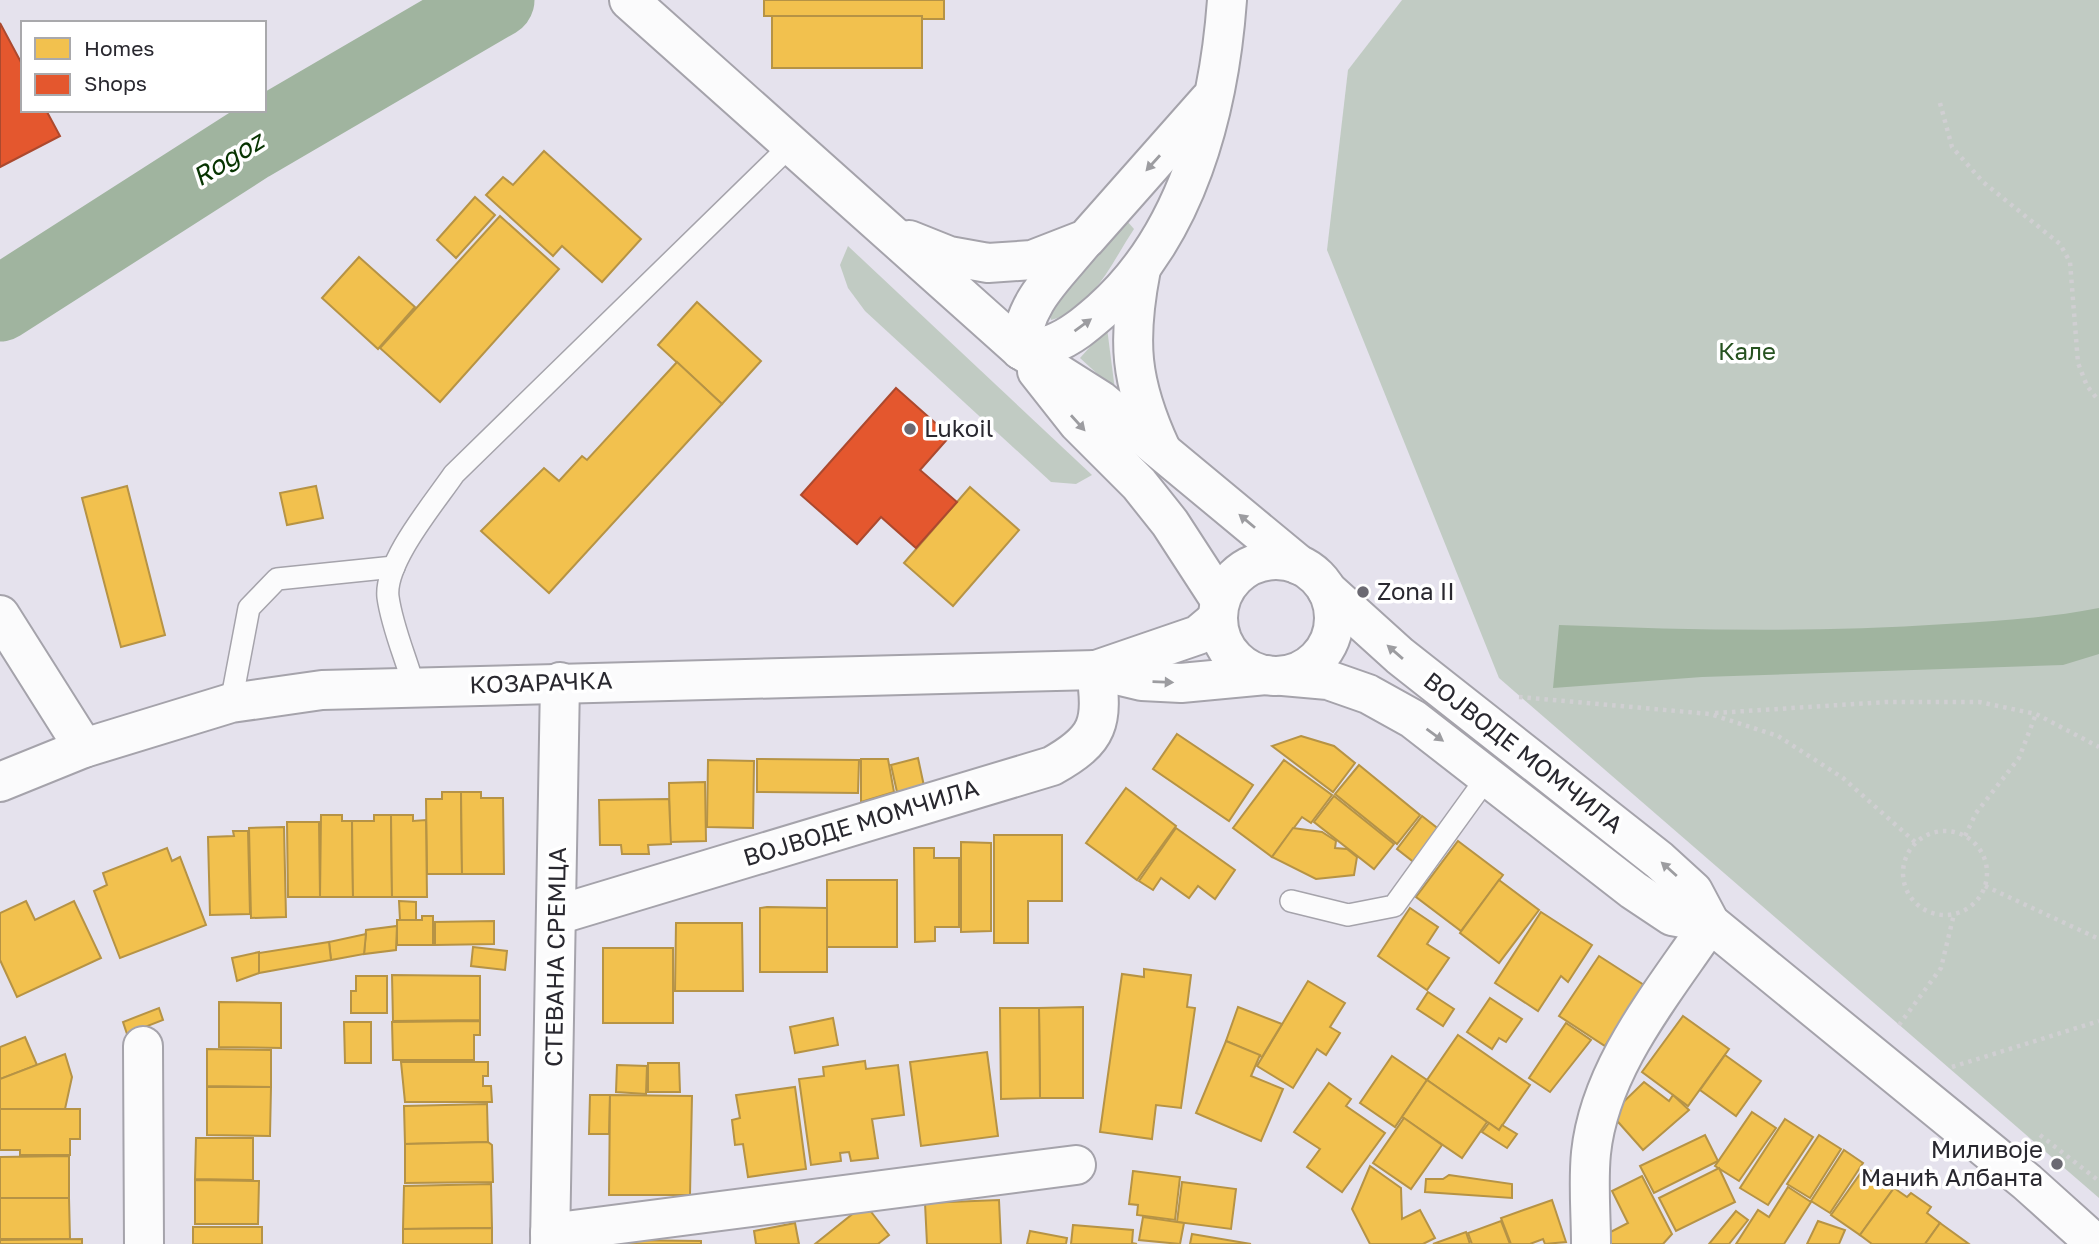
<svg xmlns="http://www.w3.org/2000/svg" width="2099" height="1244" font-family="'Golos Text',sans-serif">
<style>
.green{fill:#c1cbc3}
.water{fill:#a0b49f}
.homes{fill:#f2c14e;stroke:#b69345;stroke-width:2}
.shops{fill:#e4572e;stroke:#ac492e;stroke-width:2}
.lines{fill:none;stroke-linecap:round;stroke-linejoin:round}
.stream{stroke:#a0b49f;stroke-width:12}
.river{stroke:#a0b49f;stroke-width:75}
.service-casing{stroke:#a5a3ab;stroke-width:24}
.minor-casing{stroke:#a5a3ab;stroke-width:42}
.tertiary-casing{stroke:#a5a3ab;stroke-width:42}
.secondary-casing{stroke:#a5a3ab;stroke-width:42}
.primary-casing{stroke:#a5a3ab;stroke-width:42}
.path{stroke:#d0cfd2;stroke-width:4.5;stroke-dasharray:3.5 5;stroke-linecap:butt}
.service{stroke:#fbfbfc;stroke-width:21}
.minor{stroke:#fbfbfc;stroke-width:38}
.tertiary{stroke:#fbfbfc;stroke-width:38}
.secondary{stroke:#fbfbfc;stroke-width:38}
.primary{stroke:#fbfbfc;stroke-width:38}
.oneway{fill:#9c9ca0}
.poi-dot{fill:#6b6972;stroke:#fff;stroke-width:2.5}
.labels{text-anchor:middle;stroke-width:7;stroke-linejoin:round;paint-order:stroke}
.park-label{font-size:24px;fill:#265220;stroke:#fff}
.poi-label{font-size:24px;fill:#29282f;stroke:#fff;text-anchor:start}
.street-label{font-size:24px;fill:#29282f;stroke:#fff}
.water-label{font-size:26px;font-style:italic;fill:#073401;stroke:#fff}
</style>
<rect width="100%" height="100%" fill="#e5e2ed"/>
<g class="green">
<polygon points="1402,0 2099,0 2099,1198 1499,678 1327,250 1348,70"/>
<path d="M1127,221L1134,229C1112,262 1092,310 1051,320L1048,309Z"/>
<polygon points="848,246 1092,475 1076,484 1051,482 865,311 848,288 840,265"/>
<polygon points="1107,328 1115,390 1080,358"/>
</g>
<path class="water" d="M2099,608V654L2063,665L1702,677L1553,688L1559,625C1688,630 1817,633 1946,624C1998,621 2048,618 2099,608Z"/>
<g class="homes">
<polygon points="764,0 944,0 944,19 922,19 922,16 764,16"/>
<rect x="772" y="16" width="150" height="52"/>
<polygon points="544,151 641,239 602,282 562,246 553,256 486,195 503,177 513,185"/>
<polygon points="475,197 495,215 456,258 437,240"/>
<polygon points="500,216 559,269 440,402 380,348"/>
<polygon points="359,257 415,307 378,349 322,298"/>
<polygon points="697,302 761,361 722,404 658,345"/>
<polygon points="677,362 722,404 549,593 481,531 544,468 559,481 582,456 587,460"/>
<polygon points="127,486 165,635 121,647 82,498"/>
<polygon points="316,486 323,518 287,525 280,493"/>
<polygon points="970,487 1019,530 953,606 904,563"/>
<polygon points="1177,734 1253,785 1229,821 1153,769"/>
<polygon points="1301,736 1334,746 1355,763 1333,792 1272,746"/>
<polygon points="918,758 924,786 897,792 891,765"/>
<polygon points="757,759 859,760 858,793 757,792"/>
<polygon points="861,759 888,759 894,792 861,802"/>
<polygon points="708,760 754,761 753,828 707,827"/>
<polygon points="1284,760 1332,795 1311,823 1302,817 1272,857 1233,828"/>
<polygon points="1359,765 1420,815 1397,844 1335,794"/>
<polygon points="705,782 706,841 670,842 669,783"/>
<polygon points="1126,788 1176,826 1137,880 1086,843"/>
<polygon points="442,792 461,792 462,874 427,874 426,799 442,799"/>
<polygon points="461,792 481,792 481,798 503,798 504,874 462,874"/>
<polygon points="1334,796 1394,844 1374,869 1314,822"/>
<polygon points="669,799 671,844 648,845 649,854 622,854 621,845 600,845 599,800"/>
<polygon points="321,815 342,815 342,821 352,821 353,897 320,897"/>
<polygon points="374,815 391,815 392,897 353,897 352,821 374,821"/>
<polygon points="391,815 413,815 413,821 426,820 427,897 392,897"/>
<polygon points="1422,816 1445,834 1420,867 1397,849"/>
<polygon points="287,822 319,822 320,897 288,897"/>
<polygon points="284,827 286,917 251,918 249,828"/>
<polygon points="1176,828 1235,870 1215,899 1198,886 1189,898 1161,878 1153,890 1139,881"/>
<polygon points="1293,828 1322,832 1336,841 1335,848 1347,849 1357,857 1354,875 1316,879 1272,857"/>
<polygon points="233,831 248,831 250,914 210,915 208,837 234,836"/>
<polygon points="994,835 1062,835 1062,901 1028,901 1028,943 994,943"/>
<polygon points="1458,841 1503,875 1461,931 1416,897"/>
<polygon points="961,842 991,843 991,931 961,932"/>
<polygon points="167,848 172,861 180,857 206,925 120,958 94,891 107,885 103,873"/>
<polygon points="914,848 934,848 934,858 959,858 959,927 935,927 935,941 915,942"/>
<rect x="827" y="880" width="70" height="67"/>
<polygon points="1499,880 1539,910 1499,963 1460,933"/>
<polygon points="26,901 35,920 74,901 101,958 17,997 0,960 0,913"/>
<polygon points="399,901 416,902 416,920 400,920"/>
<polygon points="767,907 827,908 827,972 760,972 760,908"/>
<polygon points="1410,908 1438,927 1427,944 1449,958 1427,990 1378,956"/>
<polygon points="1541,912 1592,945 1568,982 1561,976 1538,1011 1495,983"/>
<polygon points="422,916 433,916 433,945 397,945 397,920 422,920"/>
<polygon points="494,921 494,944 435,945 435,922"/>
<polygon points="676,923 742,923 743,991 675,991"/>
<polygon points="397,926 396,950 364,954 366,930"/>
<polygon points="366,934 364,954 331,960 329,942"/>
<polygon points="329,942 331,960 259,973 259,953"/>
<polygon points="473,947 507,951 505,970 471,966"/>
<rect x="603" y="948" width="70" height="75"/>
<polygon points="259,952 259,973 237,981 232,958"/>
<polygon points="1599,956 1644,985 1605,1046 1559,1016"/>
<polygon points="1144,969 1191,975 1187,1007 1195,1008 1181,1108 1156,1105 1152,1139 1100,1132 1122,974 1144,977"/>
<polygon points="392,975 480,976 480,1020 393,1021"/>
<polygon points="356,976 387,976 387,1013 351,1013 351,991 356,991"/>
<polygon points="1308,981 1345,1003 1330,1027 1340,1033 1326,1055 1317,1049 1293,1088 1257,1066"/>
<polygon points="1428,992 1454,1009 1443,1026 1417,1009"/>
<polygon points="1490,998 1522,1019 1506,1042 1499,1038 1492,1049 1467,1032"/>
<polygon points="219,1002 281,1003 281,1048 219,1047"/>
<polygon points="1083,1007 1083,1098 1040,1098 1039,1008"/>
<polygon points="1238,1007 1282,1024 1262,1057 1226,1041"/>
<polygon points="159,1008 163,1020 127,1034 123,1022"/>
<polygon points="1000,1008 1039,1008 1040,1098 1001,1099"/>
<polygon points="1683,1016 1729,1049 1688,1106 1642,1072"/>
<polygon points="833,1018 838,1045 795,1053 790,1027"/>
<polygon points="480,1021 480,1035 474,1035 474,1060 393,1060 392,1022"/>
<polygon points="344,1022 371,1022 371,1063 345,1063"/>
<polygon points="1566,1023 1591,1040 1550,1092 1529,1078"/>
<polygon points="1458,1035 1530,1085 1499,1130 1427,1080"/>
<polygon points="25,1037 37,1065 0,1079 0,1047"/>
<polygon points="1226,1041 1260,1055 1251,1076 1283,1089 1261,1141 1196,1113"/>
<polygon points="207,1049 271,1050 271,1087 207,1086"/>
<polygon points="987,1052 998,1136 921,1146 910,1062"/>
<polygon points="65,1054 72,1077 65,1109 0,1109 0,1079"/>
<polygon points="1725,1055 1761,1081 1736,1116 1700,1090"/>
<polygon points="1392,1056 1427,1080 1395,1127 1360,1103"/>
<polygon points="865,1061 866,1069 898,1065 904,1115 872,1119 878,1158 851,1161 849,1152 840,1153 841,1161 811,1165 799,1079 824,1076 823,1067"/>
<polygon points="401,1062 488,1062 488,1076 483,1076 483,1086 491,1086 492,1102 405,1102"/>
<polygon points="648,1063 679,1063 680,1092 648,1092"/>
<polygon points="617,1065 647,1066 646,1094 616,1092"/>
<polygon points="1427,1080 1487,1122 1462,1158 1402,1117"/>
<polygon points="1644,1082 1669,1101 1673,1095 1689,1110 1643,1150 1611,1114"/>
<polygon points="1329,1083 1351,1099 1346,1106 1385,1133 1342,1192 1307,1167 1320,1149 1294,1132"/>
<polygon points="207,1087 271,1087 270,1136 207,1135"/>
<polygon points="795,1087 806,1169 748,1177 743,1144 735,1145 732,1120 740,1118 736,1095"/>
<polygon points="590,1095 610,1095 609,1134 589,1134"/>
<polygon points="610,1095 692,1096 690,1195 609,1195"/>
<polygon points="487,1104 488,1142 405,1144 404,1106"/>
<polygon points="0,1109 80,1109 80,1139 70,1139 70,1155 20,1155 20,1150 0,1150"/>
<polygon points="1752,1112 1776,1128 1739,1181 1715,1166"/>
<polygon points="1404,1118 1442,1145 1411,1189 1373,1163"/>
<polygon points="1785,1119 1813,1137 1768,1205 1740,1188"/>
<polygon points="1489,1123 1499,1130 1502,1125 1517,1134 1507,1148 1482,1132"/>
<polygon points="1705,1135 1718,1161 1654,1193 1640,1166"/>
<polygon points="1819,1135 1841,1149 1810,1198 1787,1184"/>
<polygon points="196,1138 253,1138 253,1180 195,1179"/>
<polygon points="488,1142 492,1145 493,1182 405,1183 405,1144"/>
<polygon points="1844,1150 1863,1163 1830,1213 1811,1201"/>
<polygon points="69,1156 69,1198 0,1198 0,1157"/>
<polygon points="1370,1166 1401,1188 1402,1219 1420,1210 1435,1238 1423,1244 1370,1244 1352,1209"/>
<polygon points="1865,1167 1894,1188 1860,1235 1831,1215"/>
<polygon points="1719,1168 1735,1202 1676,1231 1659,1198"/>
<polygon points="1133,1171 1180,1177 1175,1220 1137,1215 1138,1205 1129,1204"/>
<polygon points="1449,1175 1512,1184 1512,1198 1425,1192 1426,1179 1443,1179"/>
<polygon points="1642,1176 1672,1234 1663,1244 1594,1244 1593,1241 1628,1223 1612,1191"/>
<polygon points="195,1180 259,1181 258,1224 195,1224"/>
<polygon points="1182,1182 1236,1189 1231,1229 1177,1222"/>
<polygon points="491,1184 492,1228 403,1229 404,1186"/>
<polygon points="1788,1187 1811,1202 1784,1244 1736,1244 1758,1210 1769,1217"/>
<polygon points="1894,1188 1907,1197 1911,1193 1931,1207 1927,1213 1940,1223 1925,1244 1872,1244 1860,1235"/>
<polygon points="0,1198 69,1198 70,1239 0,1239"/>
<polygon points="999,1200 1001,1244 927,1244 925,1203"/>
<polygon points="1552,1200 1566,1242 1545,1244 1543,1239 1530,1244 1511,1244 1501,1218"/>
<polygon points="865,1204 889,1235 878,1244 815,1244"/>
<polygon points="1736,1211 1748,1220 1729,1244 1709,1244"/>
<polygon points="1143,1217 1184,1223 1180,1244 1139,1240"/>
<polygon points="1501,1221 1510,1244 1472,1244 1468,1233"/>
<polygon points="1818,1221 1845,1230 1839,1244 1807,1244"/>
<polygon points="795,1223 799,1244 756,1244 754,1231"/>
<polygon points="1940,1223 1969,1244 1925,1244"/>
<polygon points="1073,1225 1133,1230 1132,1243 1137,1244 1071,1244"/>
<rect x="193" y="1227" width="69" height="17"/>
<polygon points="492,1228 492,1244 403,1244 403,1229"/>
<polygon points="1030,1231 1067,1238 1066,1244 1027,1244"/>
<polygon points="1466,1232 1470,1244 1433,1244"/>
<polygon points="1192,1234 1251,1244 1190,1244"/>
<polygon points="82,1239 82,1244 0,1244 0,1240"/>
<polygon points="619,1240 701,1241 701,1244 619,1244"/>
</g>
<g class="shops">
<polygon points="0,23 23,66 23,110 46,110 60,136 0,167"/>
<polygon points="896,388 950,436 920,470 957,502 916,548 881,517 857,544 801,495"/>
</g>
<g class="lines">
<polyline class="stream" points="0,285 36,281"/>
<polyline class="river" points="0,304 250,144 497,0"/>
<defs>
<g id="service">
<path d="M414,687C406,658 392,627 388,597C384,562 435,502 454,474L791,145"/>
<polyline points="231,703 249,608 277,579 394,567"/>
<polyline points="1291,901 1348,915 1394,906 1488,776"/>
</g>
<g id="minor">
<polyline points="0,615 84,748"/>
<path d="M557,915L1052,766C1100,739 1103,723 1096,670"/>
<polyline points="143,1046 144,1244"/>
<polyline points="550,1233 1076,1165"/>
<polyline points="550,1244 560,682"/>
<path d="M1591,1244C1591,1214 1588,1183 1591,1153C1600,1067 1663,993 1710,923"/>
</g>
<g id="tertiary">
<polyline points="1096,670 1198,635 1217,619"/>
<polyline points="0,782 84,748 231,703 322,690 1096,670 1142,681 1181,683 1266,675"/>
</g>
<g id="secondary">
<polyline points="1021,350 1100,400 1299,565"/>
<polyline points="1037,371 1078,423 1139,484 1170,523 1220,600"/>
<circle cx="1276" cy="618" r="58"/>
<polyline points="1327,590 1400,656 1659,860 1693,891 1710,923 2027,1182 2096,1244"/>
<polyline points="1283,676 1328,680 1368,694 1413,719 1633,890 1672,916 1710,923"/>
</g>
<g id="primary">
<polyline points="629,0 1021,350"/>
<polyline points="909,240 949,256 988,263 1032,260 1086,239 1209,100"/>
<path d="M1141,269C1127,341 1130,382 1161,449"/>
<path d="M1021,350C1031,348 1043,347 1052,344C1071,337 1086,324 1101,311C1187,235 1219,111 1227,0"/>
<path d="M1021,350C1022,304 1054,277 1082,243"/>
</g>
</defs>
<use href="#service" class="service-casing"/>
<use href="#minor" class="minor-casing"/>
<use href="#tertiary" class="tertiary-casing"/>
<use href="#secondary" class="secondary-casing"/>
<use href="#primary" class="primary-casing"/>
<g class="path">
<polyline points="1940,103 1952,147 1983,182 2060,244 2070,262 2078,363 2087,386 2099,401"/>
<polyline points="1519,697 1710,714 1778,736 1843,778 1915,842"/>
<polyline points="1715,713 1886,702 1979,702 2036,714 2099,747"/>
<circle cx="1945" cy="873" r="42"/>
<polyline points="1965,836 1976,813 2019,758 2036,714"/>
<polyline points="1985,886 2099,939"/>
<polyline points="1899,1025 1941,968 1954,914"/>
<polyline points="1952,1067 2099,1021"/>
<polyline points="2040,1135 2099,1181"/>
</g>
<use href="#service" class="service"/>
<use href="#minor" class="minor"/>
<use href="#tertiary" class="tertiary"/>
<use href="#secondary" class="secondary"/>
<use href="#primary" class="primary"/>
</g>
<defs><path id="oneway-solid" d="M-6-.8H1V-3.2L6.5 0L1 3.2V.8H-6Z" transform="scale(1.75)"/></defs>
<g class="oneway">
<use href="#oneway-solid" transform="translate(1153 163) rotate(132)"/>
<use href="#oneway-solid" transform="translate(1083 325) rotate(-36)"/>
<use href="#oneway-solid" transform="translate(1078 423) rotate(48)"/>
<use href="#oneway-solid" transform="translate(1247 521) rotate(-140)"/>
<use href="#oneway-solid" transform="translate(1395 652) rotate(-139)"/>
<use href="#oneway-solid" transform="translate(1163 682) rotate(2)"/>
<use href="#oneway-solid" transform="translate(1435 735) rotate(36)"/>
<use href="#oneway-solid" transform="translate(1669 869) rotate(-138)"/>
</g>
<g class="poi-dot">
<circle cx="910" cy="429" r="7"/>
<circle cx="1363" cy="592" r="7"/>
<circle cx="2057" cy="1164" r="7"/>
</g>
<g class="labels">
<g class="park-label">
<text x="1747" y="360">Кале</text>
</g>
<g class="poi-label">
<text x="924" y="437">Lukoil</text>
<text x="1377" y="600">Zona II</text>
<text x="2043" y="1158" text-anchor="end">Миливоје<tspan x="2043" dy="28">Манић Албанта</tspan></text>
</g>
<g class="street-label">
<text transform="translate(541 683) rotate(-2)" y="8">КОЗАРАЧКА</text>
<text transform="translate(1523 753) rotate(38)" y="8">ВОЈВОДЕ МОМЧИЛА</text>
<text transform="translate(861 823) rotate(-17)" y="8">ВОЈВОДЕ МОМЧИЛА</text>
<text transform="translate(556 957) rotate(-89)" y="8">СТЕВАНА СРЕМЦА</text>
</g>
<g class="water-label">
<text transform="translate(228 159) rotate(-32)" y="9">Rogoz</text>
</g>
</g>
<rect x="21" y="21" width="245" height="91" fill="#ffffff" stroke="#a9a9ac" stroke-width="2"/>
<rect x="35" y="38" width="35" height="21" fill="#f2c14e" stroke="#a9a9ac" stroke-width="2"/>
<text x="84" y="56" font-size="21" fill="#29282f">Homes</text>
<rect x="35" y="74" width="35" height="21" fill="#e4572e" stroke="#a9a9ac" stroke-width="2"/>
<text x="84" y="91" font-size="21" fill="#29282f">Shops</text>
</svg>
